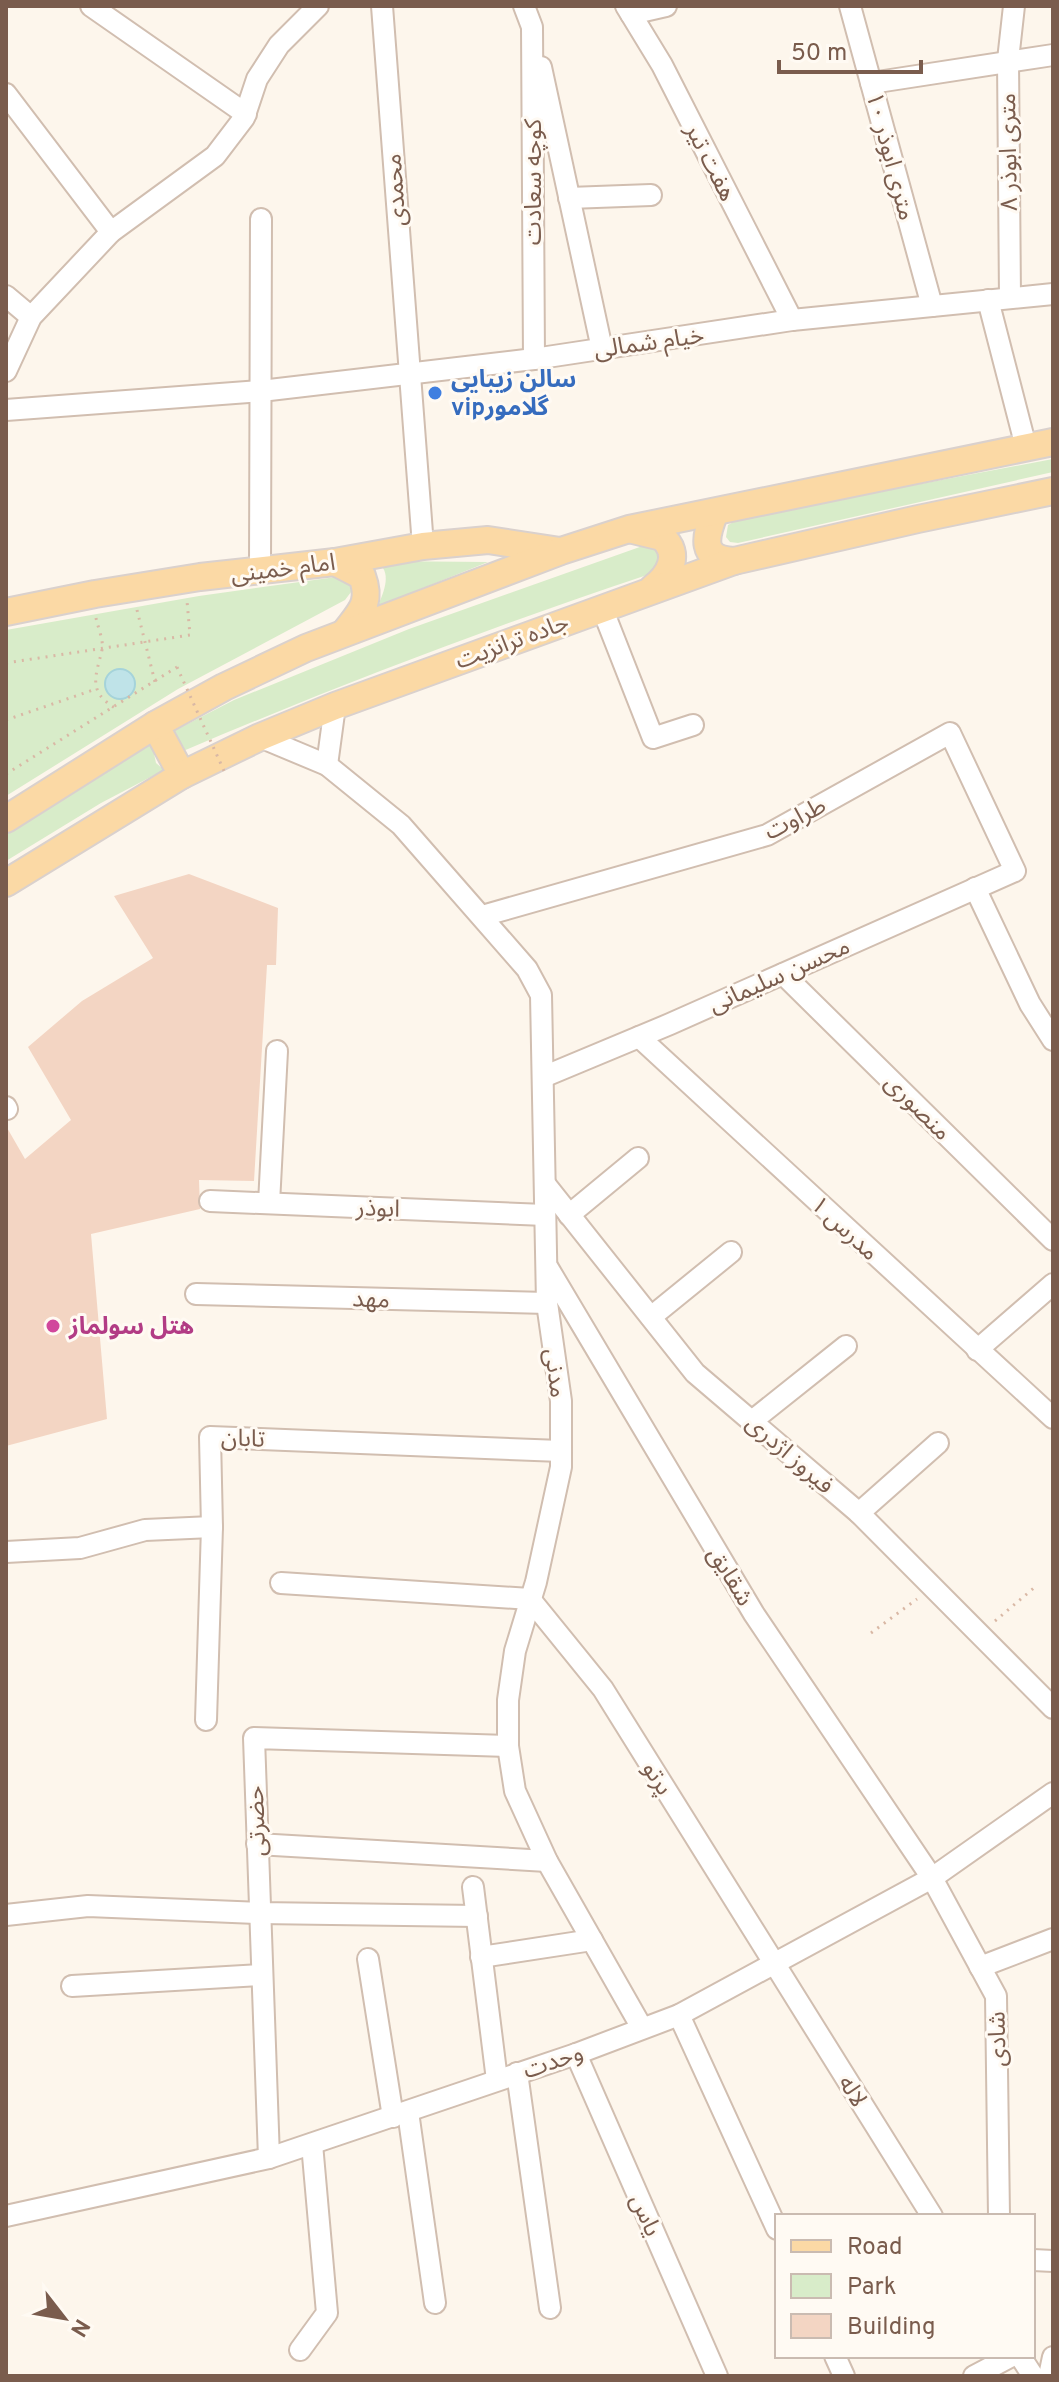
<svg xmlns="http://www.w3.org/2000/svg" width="1059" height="2382" font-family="Overpass,'Noto Sans Arabic',sans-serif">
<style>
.green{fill:#d8ecc9}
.water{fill:#bfe3e8;stroke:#a5d3da;stroke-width:2}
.building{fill:#f3d5c3}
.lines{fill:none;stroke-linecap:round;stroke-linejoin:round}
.minor-casing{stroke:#d1beb0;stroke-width:24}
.major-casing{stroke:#dad1cd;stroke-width:30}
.path{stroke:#d9b8a5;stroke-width:3;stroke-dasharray:2 6;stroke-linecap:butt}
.minor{stroke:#fff;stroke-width:20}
.major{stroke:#fbd9a5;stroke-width:26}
.path-bridge{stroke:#d9b8a5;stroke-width:3;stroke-dasharray:2 6;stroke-linecap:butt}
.shop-dot{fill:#3f7fe0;stroke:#fffaf3;stroke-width:3}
.hotel-dot{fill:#d1479c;stroke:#fffaf3;stroke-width:3}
.labels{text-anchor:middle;stroke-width:6;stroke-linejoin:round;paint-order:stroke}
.street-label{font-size:24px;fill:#7a5c4d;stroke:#fffaf3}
.shop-label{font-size:24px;font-weight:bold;fill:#366cbe;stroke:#fffaf3;text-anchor:start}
.hotel-label{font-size:24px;font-weight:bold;fill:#b23c85;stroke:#fffaf3;text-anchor:start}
</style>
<rect width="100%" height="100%" fill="#fdf6ec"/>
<g class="green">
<polygon points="1053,459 1053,472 738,543 730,542 726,537 728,525 741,518"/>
<path d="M651,543L664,551L657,569L647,575C491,627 339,685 188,749L180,752L170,733L234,700L409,629Z"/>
<path d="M376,561L488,562L378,606C384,591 393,572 376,561Z"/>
<polygon points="336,577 348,580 354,588 345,600 178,689 6,796 6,630 199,596"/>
<polygon points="152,744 156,763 164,770 101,803 6,861 6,834"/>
</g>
<circle class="water" cx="120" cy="684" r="15"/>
<polygon class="building" points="189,874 278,908 276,965 267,965 254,1181 199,1180 200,1209 91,1234 107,1419 6,1446 6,1126 25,1159 71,1120 28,1047 82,1001 153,958 114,896"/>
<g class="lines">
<defs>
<g id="minor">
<polyline points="91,6 246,114"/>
<polyline points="382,6 423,546"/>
<polyline points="524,6 532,27 534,359"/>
<polyline points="626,6 662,65 792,320"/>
<polyline points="850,6 932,306"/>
<polyline points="631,14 666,6"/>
<polyline points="541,67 602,349"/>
<polyline points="871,83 1053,55"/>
<polyline points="6,94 111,232"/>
<polyline points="569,198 651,195"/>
<polyline points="6,296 31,317"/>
<polyline points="1010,298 1008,60 1014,6"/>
<polyline points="988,300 1026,447"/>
<polyline points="6,371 31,317 111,232 215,156 244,118 257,79 279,45 318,6"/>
<polyline points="6,410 261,391 534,359 792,320 1053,294"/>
<polyline points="260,571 261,219"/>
<polyline points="602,608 653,738 693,725"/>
<polyline points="260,737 327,765 401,825 527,969 541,995 547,1303 561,1401 561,1467 536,1582 515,1651 508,1700 508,1746 515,1791 547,1861 642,2028"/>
<polyline points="327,765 335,706"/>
<polyline points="975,888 1030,1004 1053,1040"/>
<polyline points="482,916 767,835 950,733 1015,871 670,1024 543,1077"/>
<polyline points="783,974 1053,1240"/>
<polyline points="639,1037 1053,1418"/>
<polyline points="6,1107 7,1109"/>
<polyline points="545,1184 695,1373 859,1513 1053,1708"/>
<polyline points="210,1201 545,1215"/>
<polyline points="269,1203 277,1051"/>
<polyline points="569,1215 638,1158"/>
<polyline points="548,1268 754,1614 932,1878 996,1996 999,2216"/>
<polyline points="196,1294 547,1303"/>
<polyline points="651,1317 731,1252"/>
<polyline points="977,1350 1053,1284"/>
<polyline points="752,1421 846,1346"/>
<polyline points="859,1513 938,1443"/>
<polyline points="6,1552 80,1548 145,1530 212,1527"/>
<polyline points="281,1583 530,1599 603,1689 932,2216"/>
<polyline points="206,1720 212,1527 210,1437 561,1451"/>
<polyline points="257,1844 547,1861"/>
<polyline points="473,1887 497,2080"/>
<polyline points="6,1915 88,1906 259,1913 477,1916"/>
<polyline points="481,1957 592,1940"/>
<polyline points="368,1959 393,2117"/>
<polyline points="980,1967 1053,1939"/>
<polyline points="72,1986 261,1975"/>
<polyline points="679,2015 777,2229"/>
<polyline points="576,2054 717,2376"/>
<polyline points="517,2073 550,2308"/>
<polyline points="408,2112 435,2303"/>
<polyline points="269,2158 254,1738 508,1746"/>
<polyline points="6,2216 269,2158 576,2054 679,2015 932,1878 1053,1793"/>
<polyline points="1033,2260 1053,2261"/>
<polyline points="300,2350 327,2313 312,2144"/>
<polyline points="835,2356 844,2376"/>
<polyline points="1020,2356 1033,2376"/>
<polyline points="974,2376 1012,2356"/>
<polyline points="1049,2376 1053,2357"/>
</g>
<g id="major">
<path d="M715,512C705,537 699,559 734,561"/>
<path d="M633,530L662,537C682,554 669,576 653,588"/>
<path d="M335,562L362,576C372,603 361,611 345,632"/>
<polyline points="6,612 95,594 200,577 335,562 423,546 488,540 560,551"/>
<polyline points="155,725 182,775"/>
<polyline points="6,819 155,725 224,687 306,648 561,551 629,529 1053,442"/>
<polyline points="6,883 182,775 260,737 335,706 734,561 918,519 1053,491"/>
</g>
</defs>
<use href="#minor" class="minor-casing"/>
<use href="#major" class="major-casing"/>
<g class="path">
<polyline points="137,610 155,682"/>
<path d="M96,618C98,628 104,641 102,650C96,676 87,691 115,708"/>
<polyline points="6,663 190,635 187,601"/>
<polyline points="6,720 96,689"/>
<polyline points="6,774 177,667"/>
<polyline points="995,1621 1035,1587"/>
<polyline points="871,1633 917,1599"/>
</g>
<use href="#minor" class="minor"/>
<use href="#major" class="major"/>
<polyline class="path-bridge" points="177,667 225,773"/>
</g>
<circle class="shop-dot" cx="435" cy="393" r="8"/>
<circle class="hotel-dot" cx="53" cy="1326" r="8"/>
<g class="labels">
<g class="street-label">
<text transform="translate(1008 152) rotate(-91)" y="8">۸ متری ابوذر</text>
<text transform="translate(891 156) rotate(75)" y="8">۱۰ متری ابوذر</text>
<text transform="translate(711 162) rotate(63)" y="8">هفت تير</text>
<text transform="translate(533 182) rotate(-90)" y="8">کوچه سعادت</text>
<text transform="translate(395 190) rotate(-94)" y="8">محمدی</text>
<text transform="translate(649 342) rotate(-8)" y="8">خیام شمالی</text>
<text transform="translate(283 568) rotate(-7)" y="8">امام خمینی</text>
<text transform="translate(512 641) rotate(-20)" y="8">جاده ترانزیت</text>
<text transform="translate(795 818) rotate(-27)" y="8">طراوت</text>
<text transform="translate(779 975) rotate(-24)" y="8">محسن سلیمانی</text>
<text transform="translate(918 1107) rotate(45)" y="8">منصوری</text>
<text transform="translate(378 1208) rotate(2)" y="8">ابوذر</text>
<text transform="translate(845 1228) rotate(43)" y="8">مدرس ۱</text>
<text transform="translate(371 1299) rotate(2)" y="8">مهد</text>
<text transform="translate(556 1373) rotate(83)" y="8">مدنی</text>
<text transform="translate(243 1438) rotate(2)" y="8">تابان</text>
<text transform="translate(790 1454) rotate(41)" y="8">فیروز اژدری</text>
<text transform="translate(731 1576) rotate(59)" y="8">شقایق</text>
<text transform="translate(658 1778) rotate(58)" y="8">پرتو</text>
<text transform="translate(256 1821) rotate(-92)" y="8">حضرتی</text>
<text transform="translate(997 2039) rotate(-91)" y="8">شادی</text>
<text transform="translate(553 2061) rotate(-19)" y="8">وحدت</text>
<text transform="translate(853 2091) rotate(58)" y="8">لاله</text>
<text transform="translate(646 2215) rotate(66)" y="8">یاس</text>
</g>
<g class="shop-label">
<text x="451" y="387">سالن زیبایی<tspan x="451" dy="28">vipگلامور</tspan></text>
</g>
<g class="hotel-label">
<text x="69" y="1334">هتل سولماز</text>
</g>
</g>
<rect width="1059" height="2382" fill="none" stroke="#7a5c4d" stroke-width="16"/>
<rect x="775" y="2214" width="260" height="144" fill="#fffaf3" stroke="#cabbb1" stroke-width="2"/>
<rect x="791" y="2240" width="40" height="12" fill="#fbd9a5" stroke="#cabbb1" stroke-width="2"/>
<text x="847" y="2254" font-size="24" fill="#7a5c4d">Road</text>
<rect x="791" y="2274" width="40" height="24" fill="#d8ecc9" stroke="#cabbb1" stroke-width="2"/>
<text x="847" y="2294" font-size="24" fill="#7a5c4d">Park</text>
<rect x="791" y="2314" width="40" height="24" fill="#f3d5c3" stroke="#cabbb1" stroke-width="2"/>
<text x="847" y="2334" font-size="24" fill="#7a5c4d">Building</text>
<g transform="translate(64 2318) rotate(121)" stroke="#fffaf3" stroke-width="6" paint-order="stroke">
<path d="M0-6L14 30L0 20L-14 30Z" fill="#7a5c4d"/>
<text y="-12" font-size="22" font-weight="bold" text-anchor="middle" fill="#7a5c4d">N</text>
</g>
<path d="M779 60v12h142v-12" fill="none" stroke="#7a5c4d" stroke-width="4"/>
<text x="791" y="60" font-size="24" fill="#7a5c4d" stroke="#fffaf3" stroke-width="6" paint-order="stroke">50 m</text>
</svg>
